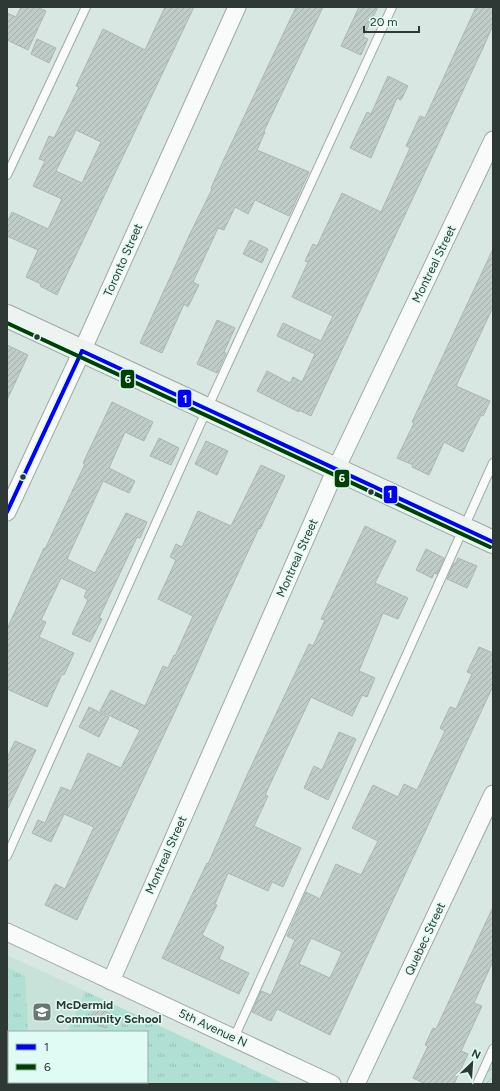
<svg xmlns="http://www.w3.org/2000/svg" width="500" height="1091" font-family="Figtree,sans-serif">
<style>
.built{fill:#c8e1d9}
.industrial{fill:url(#industrial-furrows)}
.grass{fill:url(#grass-tufts)}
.building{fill:url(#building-hatch);stroke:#abb6b3;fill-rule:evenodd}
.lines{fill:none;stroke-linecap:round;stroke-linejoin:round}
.lane-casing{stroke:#9ea8a5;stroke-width:10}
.street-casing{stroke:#9ea8a5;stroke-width:19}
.secondary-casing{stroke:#9ea8a5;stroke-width:24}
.lane{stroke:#f9fbfb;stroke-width:8}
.street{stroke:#f9fbfb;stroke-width:17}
.secondary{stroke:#ecf3f1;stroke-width:22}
.bus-1-casing{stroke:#e0fbf3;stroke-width:7}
.bus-2-casing{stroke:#e0fbf3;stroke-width:7}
.bus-1{stroke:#00f;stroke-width:4}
.bus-2{stroke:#004000;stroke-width:4}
.bus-dot{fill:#2e3935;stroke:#e0fbf3;stroke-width:1.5}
.labels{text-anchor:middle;stroke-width:3;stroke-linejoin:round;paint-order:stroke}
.street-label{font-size:12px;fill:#2e3935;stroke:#e0fbf3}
.poi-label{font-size:12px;font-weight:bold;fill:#2e3935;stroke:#e0fbf3;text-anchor:start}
.line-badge{stroke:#e0fbf3;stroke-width:1.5}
.badge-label{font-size:11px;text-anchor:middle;font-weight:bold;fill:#fff}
</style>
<defs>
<pattern id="industrial-furrows" width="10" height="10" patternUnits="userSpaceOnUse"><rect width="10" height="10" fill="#c8e1d9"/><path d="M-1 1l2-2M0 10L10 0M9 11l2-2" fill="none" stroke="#acc2bb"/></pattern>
<pattern id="grass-tufts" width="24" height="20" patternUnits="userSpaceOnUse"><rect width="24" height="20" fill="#b0e0d3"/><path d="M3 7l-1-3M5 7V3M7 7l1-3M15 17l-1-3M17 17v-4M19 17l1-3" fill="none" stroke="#98c1b6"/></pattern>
<pattern id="building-hatch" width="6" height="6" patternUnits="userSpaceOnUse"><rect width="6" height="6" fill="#c0ccc8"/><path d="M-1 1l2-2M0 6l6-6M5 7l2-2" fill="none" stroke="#a5b0ac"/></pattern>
</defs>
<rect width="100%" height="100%" fill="#d9e7e3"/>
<polygon class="built" points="7,955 85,991 67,1032 9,1032 9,1082 43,1082 42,1084 7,1084"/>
<polygon class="industrial" points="493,1058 493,1084 481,1084"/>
<g class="grass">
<polygon points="7,967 25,976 28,1032 9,1032 9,1061 7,1060"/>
<polygon points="85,991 284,1084 42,1084 43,1082 147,1082 147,1032 67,1032"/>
</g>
<g class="building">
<polygon points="21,7 37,7 46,11 28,50 7,40 7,13 16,17"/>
<path d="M165,7H194L57,295L40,286L41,284L26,277L38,250L7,236V223L12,212L48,229L62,199L33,186L45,161L39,159L49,136L54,138L79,87L76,86L103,29L145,50ZM76,130L101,142L82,183L56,171Z"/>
<polygon points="296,7 323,7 264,131 265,132 257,150 309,172 289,216 255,200 248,214 235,207 224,230 218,228 193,282 199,285 188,307 184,304 162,353 140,343 189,236 212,189 211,188 224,159"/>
<polygon points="359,7 378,7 363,37 368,39 361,55 341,46"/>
<polygon points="476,7 493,7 493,25 482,50 311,416 299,410 299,412 257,391 267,371 290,383 293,377 302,382 315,354 277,336 283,323 321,341 333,316 292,297 308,262 305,261 313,244 317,246 342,193 381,212 410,148 406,146 420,116 425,118"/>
<polygon points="37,39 56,48 49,63 31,54"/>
<polygon points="388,76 408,86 401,100 397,98 371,158 350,148 367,112 371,114"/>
<polygon points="250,240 268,249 262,263 243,254"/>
<polygon points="493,249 493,307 456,386 490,401 483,416 481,415 463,452 444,442 429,475 412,467 413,465 397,458 414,423 412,422"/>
<polygon points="217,320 235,328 224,352 226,353 217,373 197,364"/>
<polygon points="7,345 28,355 7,400"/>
<polygon points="112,402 153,422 144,441 125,432 109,468 135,481 129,493 103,481 67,559 95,573 126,513 147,522 140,538 137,537 99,618 102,619 90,642 72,634 88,600 84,597 87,590 61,578 41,620 46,622 39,637 74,653 64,675 62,674 47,707 7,689 7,629 44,548 45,549 85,464 83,463"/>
<polygon points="159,438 179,448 171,465 150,456"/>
<polygon points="206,441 228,451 217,475 195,464"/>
<polygon points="261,465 285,476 260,529 259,528 213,627 191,677 77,920 45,905 55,884 65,889 94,827 64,814 51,842 32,833 38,820 45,823 61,787 71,791 88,753 121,768 140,730 100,711 111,690 145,706 163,666 168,668 174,655 175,656 193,616 158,599 176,560 170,557 176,544 182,547 198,511 231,526"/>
<polygon points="365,526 396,541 375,583 408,598 398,619 383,613 359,671 375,678 367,697 362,695 352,716 311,697 265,795 268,796 254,826 301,848 283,887 272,882 268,891 228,873 215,904 217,905 202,935 224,947 219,959 249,973 239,994 162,958 207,863 208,864 248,773 309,644 313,646 325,620 321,619"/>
<polygon points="426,549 444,558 437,574 434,573 432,578 416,570"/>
<polygon points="458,558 477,566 467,588 447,579 454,563 455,564"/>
<path d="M479,647L493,653V686L330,1035L277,1009L271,1021L252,1012L261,991L271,995L295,940L287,936L306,892L320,899L336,864L361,875L378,841L352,828L373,785L398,797L404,784L417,790L445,731L440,728L450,707L456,709L472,674L467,672ZM311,938L342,952L330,978L299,964Z"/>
<polygon points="89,707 109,717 99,737 79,727"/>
<polygon points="339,732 356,739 328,800 304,788 314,766 322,770"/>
<polygon points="15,741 36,750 7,810 7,758"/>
<polygon points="493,907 493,961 474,1003 482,1006 461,1051 468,1054 454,1084 425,1084 413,1078 428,1046 425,1045 433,1028 436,1029"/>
<polygon points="96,1007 112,1015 106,1028 89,1021"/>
</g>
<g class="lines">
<defs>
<g id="lane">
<polyline points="7,175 86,7"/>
<polyline points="7,856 207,409 392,7"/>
<polyline points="234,1038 493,463"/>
<polyline points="477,1084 493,1049"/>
</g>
<g id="street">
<polyline points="7,512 82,351 237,7"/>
<polyline points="7,932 332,1084"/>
<polyline points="111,981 336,469 493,140"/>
<polyline points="356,1084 493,794"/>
</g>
<polyline id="secondary" points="7,316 493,542"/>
</defs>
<use href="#lane" class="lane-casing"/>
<use href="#street" class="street-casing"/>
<use href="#secondary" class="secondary-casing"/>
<use href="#lane" class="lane"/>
<use href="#street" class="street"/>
<use href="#secondary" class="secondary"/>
<defs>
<g id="bus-1">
<polyline points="82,351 493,542"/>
<polyline points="7,512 82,351"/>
</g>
<polyline id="bus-2" points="7,323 490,547"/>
</defs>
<use href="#bus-1" class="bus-1-casing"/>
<use href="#bus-2" class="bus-2-casing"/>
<use href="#bus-1" class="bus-1"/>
<use href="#bus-2" class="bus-2"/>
</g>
<defs>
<symbol id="school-square" viewBox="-11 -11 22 22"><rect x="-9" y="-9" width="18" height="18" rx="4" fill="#6a7672" stroke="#e0fbf3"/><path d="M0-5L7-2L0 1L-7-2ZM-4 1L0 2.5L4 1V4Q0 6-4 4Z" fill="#fff"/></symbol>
</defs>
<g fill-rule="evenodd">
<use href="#school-square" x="31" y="1001" width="22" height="22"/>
</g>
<g class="bus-dot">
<circle cx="37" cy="337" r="3.5"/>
<circle cx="23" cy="477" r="3.5"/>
<circle cx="371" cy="492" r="3.5"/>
</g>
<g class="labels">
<g class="street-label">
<text transform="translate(123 260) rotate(-66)" y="4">Toronto Street</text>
<text transform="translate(434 264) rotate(-64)" y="4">Montreal Street</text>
<text transform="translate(297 558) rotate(-66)" y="4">Montreal Street</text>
<text transform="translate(166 855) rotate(-66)" y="4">Montreal Street</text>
<text transform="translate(425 939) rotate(-65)" y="4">Quebec Street</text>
<text transform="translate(213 1028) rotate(25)" y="4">5th Avenue N</text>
</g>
<g class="poi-label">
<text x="56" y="1009">McDermid<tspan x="56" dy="14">Community School</tspan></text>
</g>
</g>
<g class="line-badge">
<rect x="120" y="369" width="15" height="20" rx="4" fill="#004000"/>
<rect x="177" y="389" width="15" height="19" rx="4" fill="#00f"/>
<rect x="334" y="469" width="16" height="19" rx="4" fill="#004000"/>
<rect x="383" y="485" width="15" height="19" rx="4" fill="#00f"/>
</g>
<g class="badge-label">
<text x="128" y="383">6</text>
<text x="185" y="403">1</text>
<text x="342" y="482">6</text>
<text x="390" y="498">1</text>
</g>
<rect width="500" height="1091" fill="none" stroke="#2e3935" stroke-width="16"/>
<rect x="8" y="1031" width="140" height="52" fill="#e0fbf3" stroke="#99ada7"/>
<rect x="16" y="1044" width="20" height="6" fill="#0000ff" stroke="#99ada7"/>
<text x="44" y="1051" font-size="12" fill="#2e3935">1</text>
<rect x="16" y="1064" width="20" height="6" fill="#004000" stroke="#99ada7"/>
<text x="44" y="1071" font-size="12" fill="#2e3935">6</text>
<g transform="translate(472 1063) rotate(25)" stroke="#e0fbf3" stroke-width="3" paint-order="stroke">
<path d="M0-3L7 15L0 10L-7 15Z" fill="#2e3935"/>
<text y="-6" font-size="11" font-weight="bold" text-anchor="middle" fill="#2e3935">N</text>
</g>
<path d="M364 26v6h55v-6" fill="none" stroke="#2e3935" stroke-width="2"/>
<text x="370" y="26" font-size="12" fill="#2e3935" stroke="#e0fbf3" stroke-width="3" paint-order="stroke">20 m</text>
</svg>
